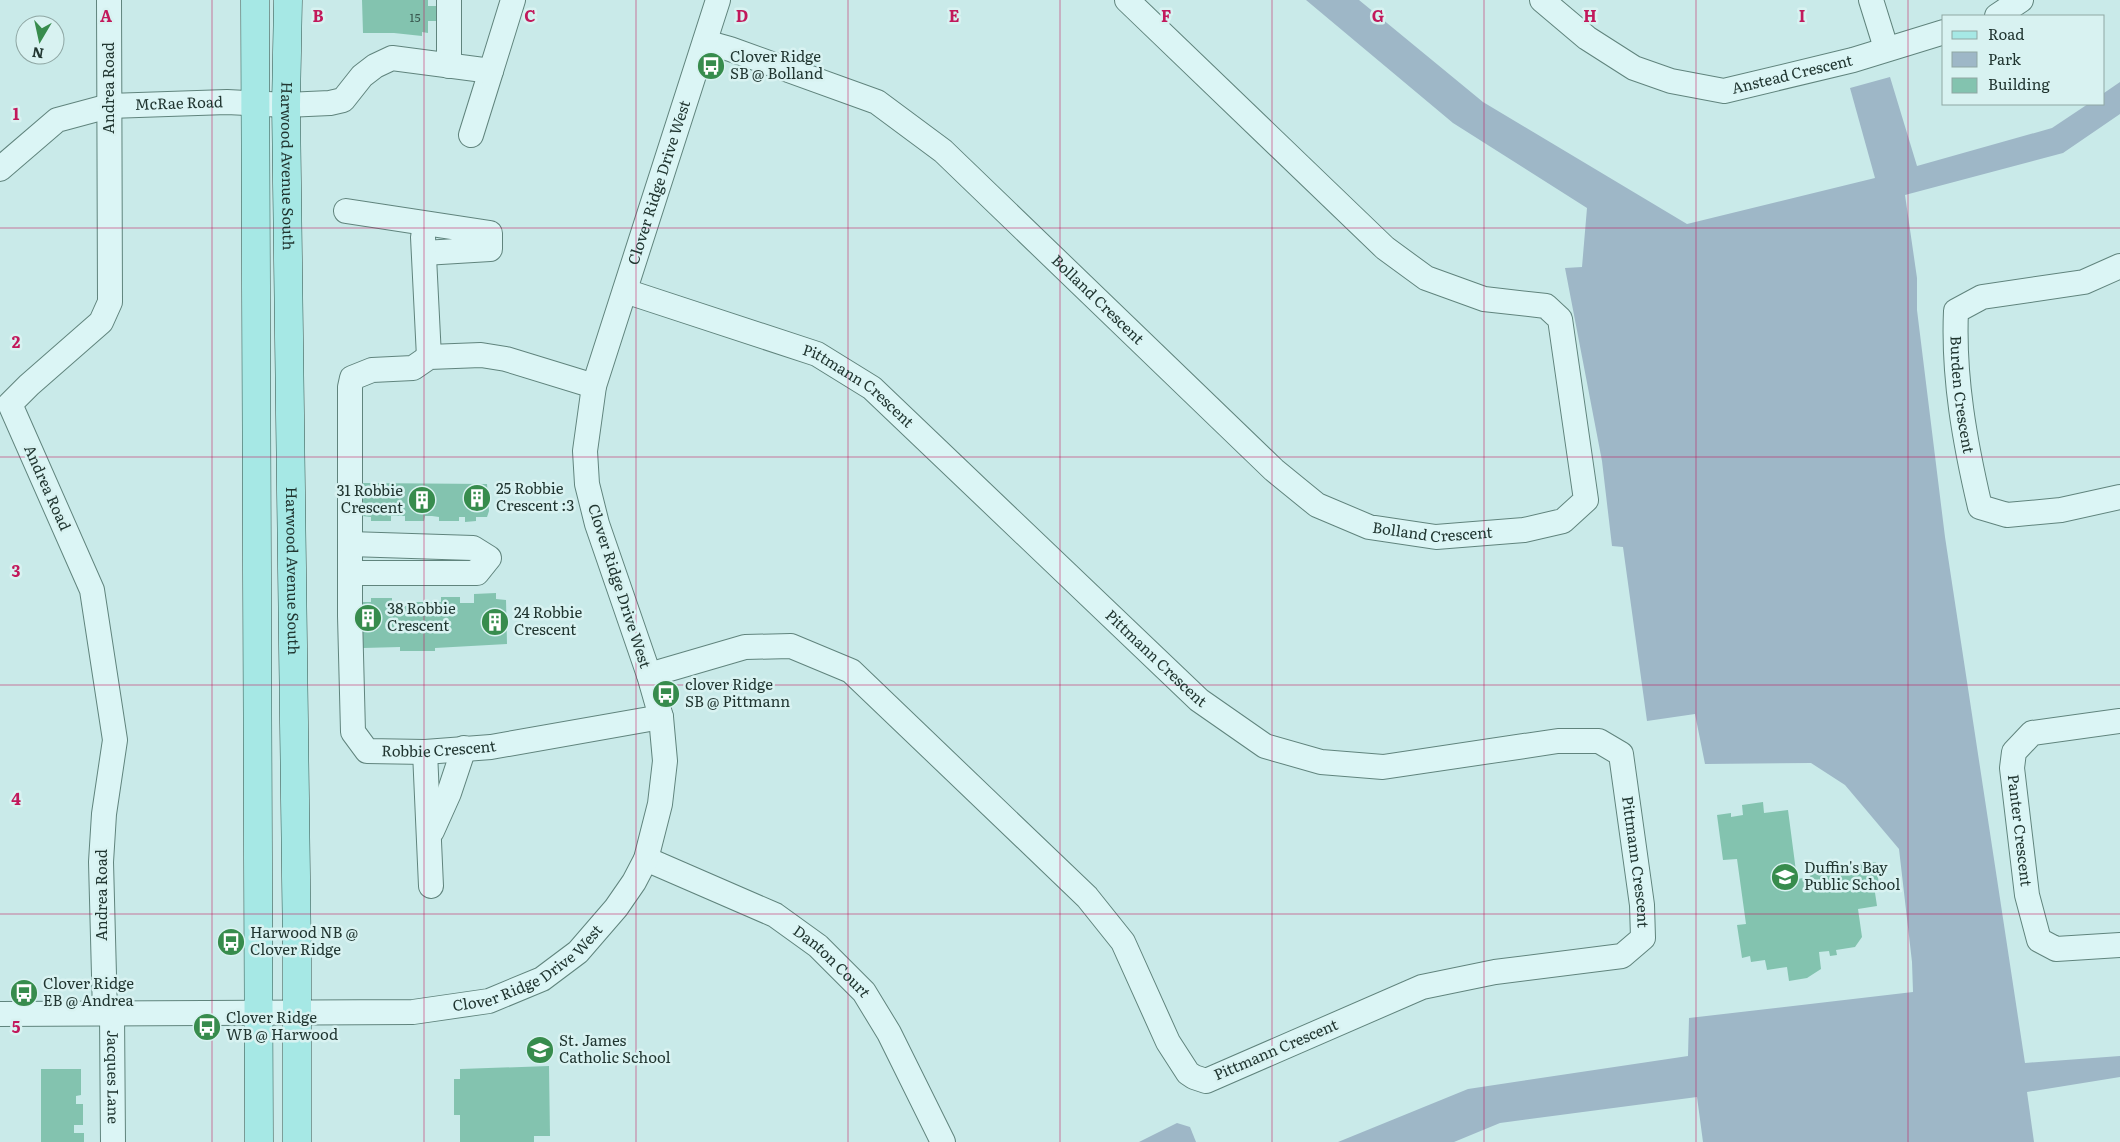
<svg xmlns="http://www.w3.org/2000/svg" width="2120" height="1142" font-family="Literata,serif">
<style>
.green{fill:#9eb7c7}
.building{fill:#83c3af}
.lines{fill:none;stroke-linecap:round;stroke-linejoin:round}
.minor-casing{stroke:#60847d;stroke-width:26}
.major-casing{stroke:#33524a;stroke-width:29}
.minor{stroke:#dbf5f5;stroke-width:24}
.major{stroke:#a6e8e5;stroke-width:28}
.grid{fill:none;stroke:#c2185b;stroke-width:1;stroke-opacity:0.55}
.labels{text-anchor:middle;stroke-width:5;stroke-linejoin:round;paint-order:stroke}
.number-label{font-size:12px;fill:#3a5950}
.poi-label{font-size:15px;fill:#213631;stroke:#d8f2f1;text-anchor:start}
.street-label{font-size:15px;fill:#213631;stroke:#d8f2f1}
.grid-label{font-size:16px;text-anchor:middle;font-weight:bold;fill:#c2185b;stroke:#d8f2f1;stroke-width:5;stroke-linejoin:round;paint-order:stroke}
</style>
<rect width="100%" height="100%" fill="#c9eae9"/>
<g class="green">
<polygon points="1306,0 1359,0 1483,102 1687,224 1875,178 1850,88 1890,77 1917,166 2052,128 2088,104 2104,104 2104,93 2120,82 2120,114 2063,153 1905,195 1917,278 1917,310 1945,537 2025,1063 2120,1056 2120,1077 2027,1092 2034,1142 1703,1142 1697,1097 1500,1123 1454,1142 1338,1142 1468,1089 1688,1056 1689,1018 1913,992 1912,962 1899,849 1845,785 1811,763 1705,764 1695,714 1647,721 1623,547 1612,546 1602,461 1565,268 1582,267 1587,208 1453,123"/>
<polygon points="1177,1123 1190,1127 1196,1142 1139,1142"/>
</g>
<g class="building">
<polygon points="362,0 428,0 428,6 436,6 436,21 428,21 428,33 422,32 422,36 394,33 363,33"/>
<polygon points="363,483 487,484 489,511 487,517 476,517 476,521 465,522 465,517 459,517 459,521 439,521 439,517 432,516 425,516 424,521 405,521 405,516 391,516 391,521 371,521 371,517 362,516"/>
<polygon points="496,593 496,599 506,600 507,644 435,648 435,651 400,651 400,647 363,648 363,637 357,637 361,602 371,602 371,598 392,598 392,602 400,602 400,606 406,606 406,602 424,602 425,606 429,606 429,602 441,602 441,597 460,597 460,603 474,603 474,594"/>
<polygon points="1763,802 1764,813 1788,810 1797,879 1810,877 1809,871 1876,862 1879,885 1874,886 1877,906 1858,909 1862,937 1855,947 1836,950 1837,955 1830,956 1829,951 1819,952 1821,969 1807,978 1789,981 1787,967 1767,970 1765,960 1751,962 1750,956 1742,958 1737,925 1746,924 1737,859 1723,860 1717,815 1731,813 1731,817 1743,815 1742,805"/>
<polygon points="549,1066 550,1136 534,1136 534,1142 460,1142 460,1115 454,1115 454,1079 460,1079 460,1069"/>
<polygon points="41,1069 81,1069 81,1095 76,1096 76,1104 83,1104 83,1125 74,1125 74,1133 84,1133 84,1142 41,1142"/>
</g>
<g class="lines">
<defs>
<g id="minor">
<path id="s1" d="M1542,0L1587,38L1634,68L1671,81L1724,91L1853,60L1944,32"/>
<polyline points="1871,0 1886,48"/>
<polyline points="1997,16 2021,0"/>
<path id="s2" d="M705,42L730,49L877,102L943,151L1274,470L1317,505L1369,527L1436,537L1524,530L1563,521L1586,500L1560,319L1546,306L1484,299L1426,278L1385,248L1127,0"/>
<polyline points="449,66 449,0"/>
<polyline points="471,135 491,71"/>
<path id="s3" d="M0,169L57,120L109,106L227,102L286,105L330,103L343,100L362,76L375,66L392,58L491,71L513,0"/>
<polyline points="346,211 490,233 490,249 424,253"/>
<polyline points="423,237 429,357"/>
<path id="s4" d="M2120,266L2084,282L1982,297L1956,311C1953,377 1965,443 1980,507L2007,515L2061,510L2120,497"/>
<path id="s5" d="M625,291L817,354L872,388L1199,700L1265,746L1321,762L1383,767L1558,741H1599L1621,754L1642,905L1643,938L1622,956L1495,972L1422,987L1206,1081L1194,1077L1188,1073L1168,1042L1123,942L1087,897L851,671L791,646L745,647L649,675"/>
<path id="s6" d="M594,386L506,359L481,355L429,357L413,368L372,370L352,378L350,387V616L353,732L367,751L425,752L491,747L661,717"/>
<polyline points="350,573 477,573 489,558 473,548 350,544"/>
<path id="s7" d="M2120,721L2032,733L2014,752L2012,768L2027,895L2039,940L2056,949L2120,945"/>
<polyline points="425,752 431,886"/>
<polyline points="432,831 449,793 464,748"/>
<path id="s8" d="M646,859L775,915L818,946L864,992L889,1033L943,1142"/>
<polyline points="105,1013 101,862 104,814 115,740 92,590 10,404 29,385 101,322 110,302 109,0"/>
<path id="s9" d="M112,1013L113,1142"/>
<path id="s10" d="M0,1014L413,1012L489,1001L542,979L578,952L616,908L634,882L646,859L660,804L665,761L661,717L649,675L597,524L587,484L585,451L594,386L718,0"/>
</g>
<g id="major">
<polyline points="255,0 259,1142"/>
<path id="s11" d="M288,0L286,105L297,953V1142"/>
</g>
</defs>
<use href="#minor" class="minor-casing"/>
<use href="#major" class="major-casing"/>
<use href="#minor" class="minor"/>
<use href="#major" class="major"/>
</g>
<path class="grid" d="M212,0V1142M424,0V1142M636,0V1142M848,0V1142M1060,0V1142M1272,0V1142M1484,0V1142M1696,0V1142M1908,0V1142M0,228H2120M0,457H2120M0,685H2120M0,914H2120"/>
<defs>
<symbol id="bus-disc" viewBox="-11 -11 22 22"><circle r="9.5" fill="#378c4d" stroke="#d8f2f1"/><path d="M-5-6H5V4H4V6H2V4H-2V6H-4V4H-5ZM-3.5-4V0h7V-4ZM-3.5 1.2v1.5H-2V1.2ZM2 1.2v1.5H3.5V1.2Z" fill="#fff"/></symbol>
<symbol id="building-disc" viewBox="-11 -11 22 22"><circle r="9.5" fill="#378c4d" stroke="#d8f2f1"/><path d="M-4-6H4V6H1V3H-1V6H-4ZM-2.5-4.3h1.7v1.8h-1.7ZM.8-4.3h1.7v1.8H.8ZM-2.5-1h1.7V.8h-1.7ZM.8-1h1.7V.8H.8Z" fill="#fff"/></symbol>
<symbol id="school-disc" viewBox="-11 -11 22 22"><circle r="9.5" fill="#378c4d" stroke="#d8f2f1"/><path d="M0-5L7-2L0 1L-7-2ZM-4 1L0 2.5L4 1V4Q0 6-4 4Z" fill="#fff"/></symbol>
</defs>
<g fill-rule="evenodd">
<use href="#bus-disc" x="695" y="50" width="32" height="32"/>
<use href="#building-disc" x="461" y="482" width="32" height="32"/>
<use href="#building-disc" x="406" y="484" width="32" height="32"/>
<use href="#building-disc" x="352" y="602" width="32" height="32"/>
<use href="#building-disc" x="479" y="606" width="32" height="32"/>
<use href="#bus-disc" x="650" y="678" width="32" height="32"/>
<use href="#school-disc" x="1769" y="861" width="32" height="32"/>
<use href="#bus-disc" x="215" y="926" width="32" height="32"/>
<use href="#bus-disc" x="8" y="977" width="32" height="32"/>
<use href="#bus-disc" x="191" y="1011" width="32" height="32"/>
<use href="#school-disc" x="524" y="1034" width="32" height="32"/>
</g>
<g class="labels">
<g class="number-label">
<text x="415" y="22">15</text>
</g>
<g class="poi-label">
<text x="730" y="62">Clover Ridge<tspan x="730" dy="17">SB @ Bolland</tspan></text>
<text x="496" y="494">25 Robbie<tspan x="496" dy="17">Crescent :3</tspan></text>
<text x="403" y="496" text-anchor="end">31 Robbie<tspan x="403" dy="17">Crescent</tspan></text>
<text x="387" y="614">38 Robbie<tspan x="387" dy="17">Crescent</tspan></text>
<text x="514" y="618">24 Robbie<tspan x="514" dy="17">Crescent</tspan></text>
<text x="685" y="690">clover Ridge<tspan x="685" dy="17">SB @ Pittmann</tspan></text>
<text x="1804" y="873">Duffin's Bay<tspan x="1804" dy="17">Public School</tspan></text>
<text x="250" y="938">Harwood NB @<tspan x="250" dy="17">Clover Ridge</tspan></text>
<text x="43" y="989">Clover Ridge<tspan x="43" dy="17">EB @ Andrea</tspan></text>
<text x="226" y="1023">Clover Ridge<tspan x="226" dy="17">WB @ Harwood</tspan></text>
<text x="559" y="1046">St. James<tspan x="559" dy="17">Catholic School</tspan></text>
</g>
<g class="street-label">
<text dy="5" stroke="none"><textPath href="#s1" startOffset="278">Anstead Crescent</textPath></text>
<text transform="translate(109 88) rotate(-90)" y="5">Andrea Road</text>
<text dy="5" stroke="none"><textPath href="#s3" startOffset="199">McRae Road</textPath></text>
<text dy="5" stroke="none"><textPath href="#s11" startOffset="166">Harwood Avenue South</textPath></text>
<text dy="5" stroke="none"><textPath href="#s10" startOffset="1409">Clover Ridge Drive West</textPath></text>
<text dy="5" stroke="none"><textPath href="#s2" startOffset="479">Bolland Crescent</textPath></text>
<text dy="5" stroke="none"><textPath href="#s5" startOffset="254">Pittmann Crescent</textPath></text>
<text dy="5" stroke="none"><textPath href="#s4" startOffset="256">Burden Crescent</textPath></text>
<text transform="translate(47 488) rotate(66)" y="5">Andrea Road</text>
<text dy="5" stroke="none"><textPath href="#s2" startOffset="900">Bolland Crescent</textPath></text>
<text dy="5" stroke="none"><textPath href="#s11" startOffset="571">Harwood Avenue South</textPath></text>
<text transform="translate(619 586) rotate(72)" y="5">Clover Ridge Drive West</text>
<text dy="5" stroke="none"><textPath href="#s5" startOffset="659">Pittmann Crescent</textPath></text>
<text dy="5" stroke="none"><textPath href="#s6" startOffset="701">Robbie Crescent</textPath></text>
<text dy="5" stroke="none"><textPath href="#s7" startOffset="194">Panter Crescent</textPath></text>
<text dy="5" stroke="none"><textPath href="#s5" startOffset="1272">Pittmann Crescent</textPath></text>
<text transform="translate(102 895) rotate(-90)" y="5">Andrea Road</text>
<text dy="5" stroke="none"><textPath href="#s8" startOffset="214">Danton Court</textPath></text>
<text dy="5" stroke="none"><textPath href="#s10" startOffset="539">Clover Ridge Drive West</textPath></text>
<text transform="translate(1276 1050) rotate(-23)" y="5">Pittmann Crescent</text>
<text dy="5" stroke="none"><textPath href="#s9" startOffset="64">Jacques Lane</textPath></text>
</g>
</g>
<g class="grid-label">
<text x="106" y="22">A</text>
<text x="318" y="22">B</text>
<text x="530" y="22">C</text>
<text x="742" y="22">D</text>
<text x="954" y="22">E</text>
<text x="1166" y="22">F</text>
<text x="1378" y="22">G</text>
<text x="1590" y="22">H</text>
<text x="1802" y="22">I</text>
<text x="16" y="120">1</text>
<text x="16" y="348">2</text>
<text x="16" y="577">3</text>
<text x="16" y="805">4</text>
<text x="16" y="1033">5</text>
</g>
<rect x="1942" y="15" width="162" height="90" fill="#d8f2f1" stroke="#8fa7a4"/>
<rect x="1952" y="31" width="25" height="8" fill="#a6e8e5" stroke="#8fa7a4"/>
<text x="1988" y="40" font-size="15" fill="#213631">Road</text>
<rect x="1952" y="52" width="25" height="15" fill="#9eb7c7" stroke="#8fa7a4"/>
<text x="1988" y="65" font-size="15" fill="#213631">Park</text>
<rect x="1952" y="78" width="25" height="15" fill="#83c3af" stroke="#8fa7a4"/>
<text x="1988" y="90" font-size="15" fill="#213631">Building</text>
<g transform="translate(40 40) rotate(189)"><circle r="24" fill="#d8f2f1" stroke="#8fa7a4"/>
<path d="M0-4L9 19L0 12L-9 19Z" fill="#378c4d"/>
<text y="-8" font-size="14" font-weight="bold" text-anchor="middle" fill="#213631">N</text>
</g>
</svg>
